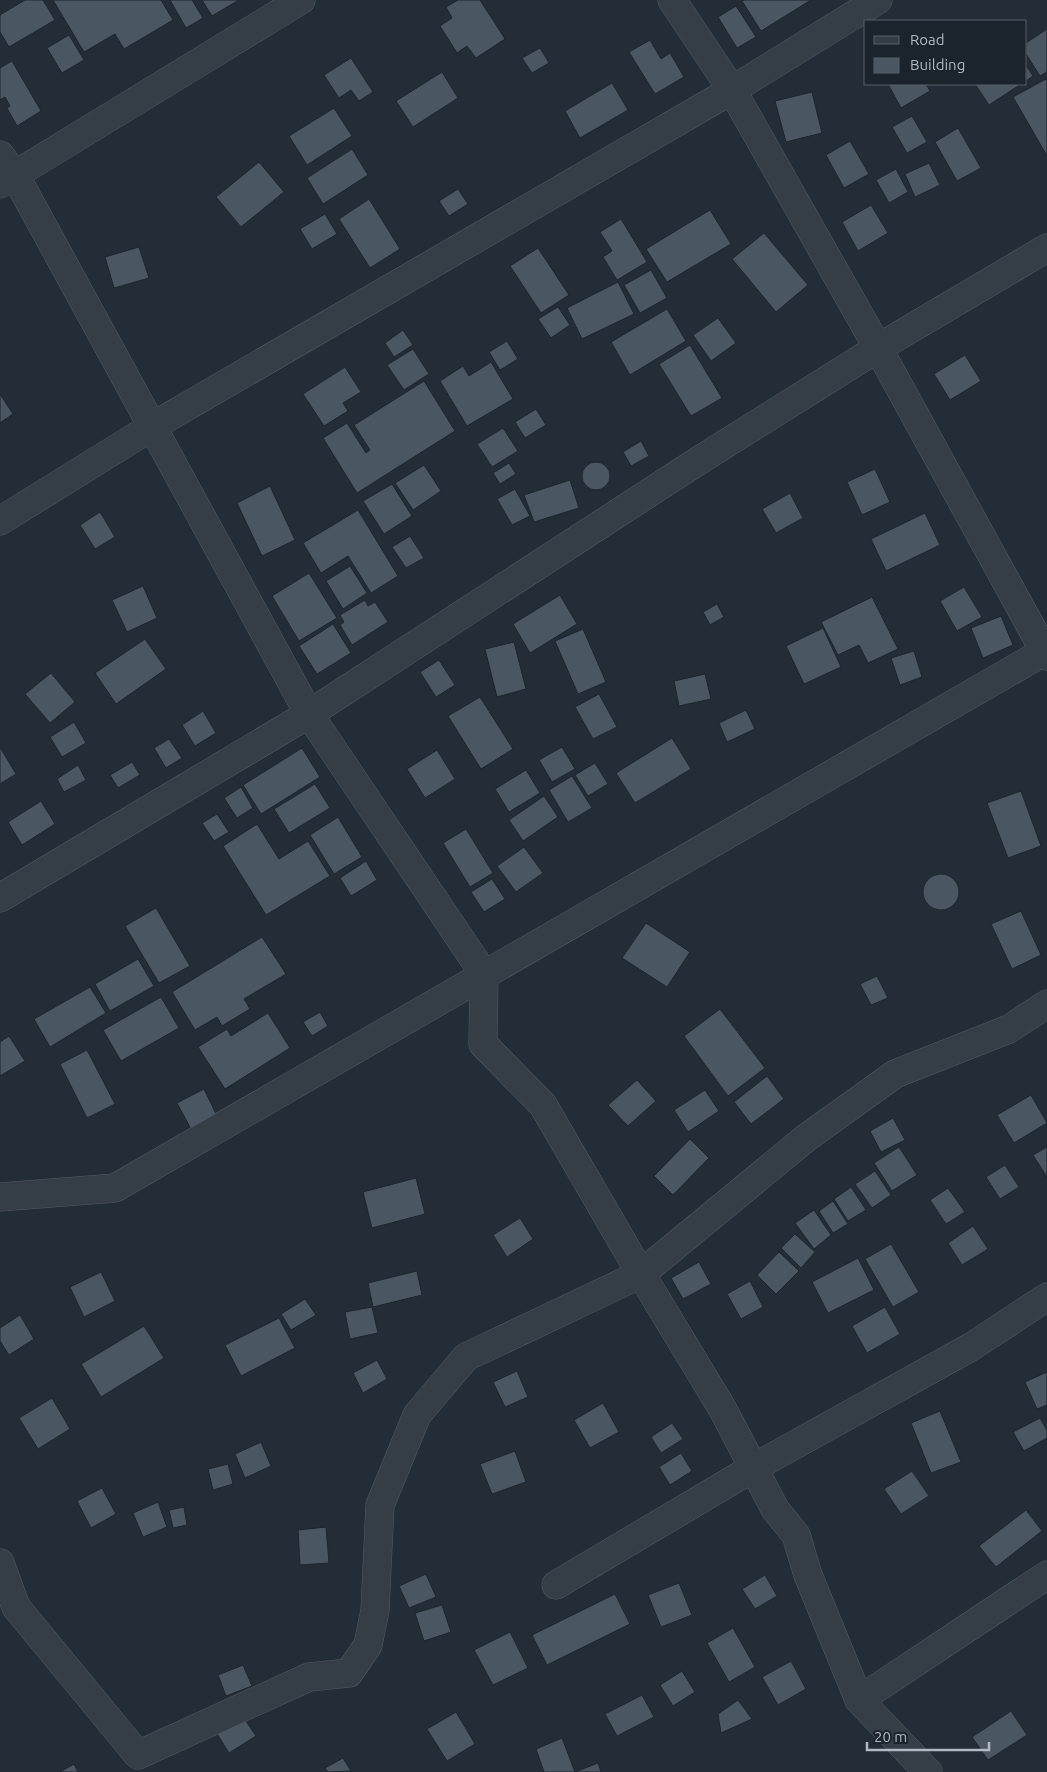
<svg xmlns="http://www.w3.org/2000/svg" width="1047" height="1772" font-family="Ubuntu,sans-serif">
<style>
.building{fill:#4a5762;stroke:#1d252e}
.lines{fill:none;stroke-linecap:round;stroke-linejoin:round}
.street-casing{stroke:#535c65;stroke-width:29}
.street{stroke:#353e47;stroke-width:28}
</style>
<rect width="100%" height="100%" fill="#222d37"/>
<g class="building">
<polygon points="25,0 43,0 55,20 9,47 0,32 0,15"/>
<polygon points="53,0 161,0 173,20 124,49 115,34 84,52"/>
<polygon points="170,0 192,0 203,18 186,28"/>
<polygon points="202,0 239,0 212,16"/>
<polygon points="458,0 480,0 505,39 476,58 467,46 457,53 440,26 452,18 446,7"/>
<polygon points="744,0 811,0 761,31 742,1"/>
<polygon points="736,6 756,37 737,48 718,17"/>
<polygon points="1047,29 1047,72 1040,76 1026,54 1026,43"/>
<polygon points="69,35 84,60 62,73 47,48"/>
<polygon points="650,40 661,59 670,53 684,77 655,94 629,52"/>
<polygon points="540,48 549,63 532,73 522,58"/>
<polygon points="351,58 373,92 359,101 351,90 339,98 324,75"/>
<polygon points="12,61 41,111 17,126 7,108 10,106 5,97 0,100 0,68"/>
<polygon points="1026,65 1033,76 1026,81"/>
<polygon points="442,72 458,98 413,127 396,101"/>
<polygon points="1046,79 1047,81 1047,156 1013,97"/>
<polygon points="612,83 628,110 580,138 565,111"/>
<polygon points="888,84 926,84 930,91 901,108"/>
<polygon points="975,84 1021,84 989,105"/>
<polygon points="812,92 822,133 786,142 775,101"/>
<polygon points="334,108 352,136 307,165 289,136"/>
<polygon points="912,116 927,142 907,153 892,127"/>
<polygon points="958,128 981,168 957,181 935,142"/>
<polygon points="850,141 869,174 844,188 826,155"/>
<polygon points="352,149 368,175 323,204 307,178"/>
<polygon points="259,162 284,192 241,227 216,197"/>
<polygon points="929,163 940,185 915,197 905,174"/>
<polygon points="896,169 908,192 889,203 876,180"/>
<polygon points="458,189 468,204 449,216 439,201"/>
<polygon points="369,199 400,249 370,268 339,219"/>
<polygon points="871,205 888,233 858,251 842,222"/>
<polygon points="710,210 731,244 667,282 646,249"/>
<polygon points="325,214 337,234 312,249 300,229"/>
<polygon points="621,219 647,262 617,280 603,257 612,251 600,232"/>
<polygon points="764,233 808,285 776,312 732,259"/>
<polygon points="139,247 149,278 114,288 105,257"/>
<polygon points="538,248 569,295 541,313 510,266"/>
<polygon points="651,270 667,298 640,313 624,285"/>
<polygon points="618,282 634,314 582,339 567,308"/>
<polygon points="558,307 570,325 551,338 538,319"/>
<polygon points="667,309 686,341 630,375 611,342"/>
<polygon points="718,318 736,343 711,361 693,335"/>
<polygon points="403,330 413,345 394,357 385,343"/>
<polygon points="507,341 518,359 500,370 489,352"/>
<polygon points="690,345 722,398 691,416 659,364"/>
<polygon points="413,349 429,374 404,390 387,365"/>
<polygon points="965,355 981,381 950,400 934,374"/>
<polygon points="491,362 513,399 467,426 440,381 463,366 469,376"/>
<polygon points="345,367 361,392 343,403 348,411 324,426 303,394"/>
<polygon points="424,381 455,431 357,493 323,438 347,423 366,453 370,450 354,425"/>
<polygon points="0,394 13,414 0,423"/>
<polygon points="536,409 546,425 525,438 515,422"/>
<polygon points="503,428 518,451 492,467 477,444"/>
<polygon points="641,441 649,456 631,466 623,452"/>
<circle cx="596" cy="476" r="14"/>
<polygon points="509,463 516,474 500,484 493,473"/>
<polygon points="424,465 441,491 413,510 395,483"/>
<polygon points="875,469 890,502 862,515 847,482"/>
<polygon points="570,480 579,508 534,522 524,495"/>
<polygon points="392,484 412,516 384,534 363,501"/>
<polygon points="270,486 295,540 262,556 237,503"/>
<polygon points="515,489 530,516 512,525 497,499"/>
<polygon points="790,493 803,518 776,533 762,509"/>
<polygon points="358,510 398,576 371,593 348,556 321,573 303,543"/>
<polygon points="100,512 115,537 95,549 80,525"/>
<polygon points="925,513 940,545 886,571 871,539"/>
<polygon points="410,536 424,558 406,568 392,547"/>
<polygon points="350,566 367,593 343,609 326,581"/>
<polygon points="309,573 337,618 299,641 272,596"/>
<polygon points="143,586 157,618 127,632 112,600"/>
<polygon points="964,587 982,617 957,631 940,601"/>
<polygon points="560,595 577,624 530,653 513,624"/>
<polygon points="872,597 898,649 868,663 859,645 838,655 821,622"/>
<polygon points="365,600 368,606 375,602 388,622 352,645 340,625 344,622 340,615"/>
<polygon points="717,604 724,617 710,625 703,612"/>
<polygon points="1001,616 1013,645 983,658 971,628"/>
<polygon points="333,624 351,653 317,674 299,646"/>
<polygon points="823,628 841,667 804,684 786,646"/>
<polygon points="583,629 606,682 578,694 555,641"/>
<polygon points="145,639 166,669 116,704 95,673"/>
<polygon points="514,642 526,689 497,697 485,649"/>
<polygon points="914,651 922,677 900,685 891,658"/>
<polygon points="439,660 455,685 436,697 420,672"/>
<polygon points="51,673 75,702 50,723 25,694"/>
<polygon points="705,674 711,699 679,706 674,681"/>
<polygon points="599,694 617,727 593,739 575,707"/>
<polygon points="480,697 513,749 481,769 448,716"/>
<polygon points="746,710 755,729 727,742 719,723"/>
<polygon points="203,711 216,733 195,746 182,725"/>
<polygon points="74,722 86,743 62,757 50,737"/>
<polygon points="672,738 691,769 635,803 616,773"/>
<polygon points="169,739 182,758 166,768 154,748"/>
<polygon points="0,747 16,774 0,784"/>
<polygon points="562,747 575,769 552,782 539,760"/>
<polygon points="302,748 320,777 261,814 243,785"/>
<polygon points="437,750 455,779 425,798 407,769"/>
<polygon points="132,762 140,775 118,788 110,775"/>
<polygon points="595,763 608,784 588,796 575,775"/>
<polygon points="78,765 86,780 64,792 57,779"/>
<polygon points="526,770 540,793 509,812 495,789"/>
<polygon points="572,776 592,808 568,822 549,790"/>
<polygon points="315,784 330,808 289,833 274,809"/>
<polygon points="241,787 253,808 237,818 224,798"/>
<polygon points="1021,791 1041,846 1008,858 987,803"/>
<polygon points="544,796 558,817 523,841 509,820"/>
<polygon points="41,801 55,824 22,845 8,822"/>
<polygon points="217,814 229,832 214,841 202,823"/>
<polygon points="338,817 362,857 334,874 310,835"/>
<polygon points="257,824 279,859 308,841 330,876 266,915 223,846"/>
<polygon points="466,829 493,873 470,887 443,843"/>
<polygon points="524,847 543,873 516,892 497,866"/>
<polygon points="366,861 377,880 351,896 340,878"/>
<circle cx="941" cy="892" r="18"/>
<polygon points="492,879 505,899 484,912 471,892"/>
<polygon points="156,908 190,966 159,983 125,926"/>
<polygon points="1021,911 1041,955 1012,969 991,924"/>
<polygon points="646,923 690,952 667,987 622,958"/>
<polygon points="262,937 286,974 244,999 250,1009 222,1026 217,1017 195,1030 172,992"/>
<polygon points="138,959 154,986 110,1011 95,984"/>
<polygon points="877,976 888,998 871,1005 860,984"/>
<polygon points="90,987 106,1013 50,1047 34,1019"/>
<polygon points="161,997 179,1028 121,1061 103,1030"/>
<polygon points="720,1009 765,1068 728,1096 684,1036"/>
<polygon points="320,1012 328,1026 312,1036 303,1022"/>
<polygon points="268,1013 290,1048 225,1089 198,1047 227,1029 231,1036"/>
<polygon points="9,1036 25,1061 0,1076 0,1042"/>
<polygon points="87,1050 115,1104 87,1118 60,1064"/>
<polygon points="767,1076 784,1099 751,1124 734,1102"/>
<polygon points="637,1080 656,1101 628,1126 608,1105"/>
<polygon points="204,1089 218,1118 192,1131 177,1103"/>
<polygon points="705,1090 719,1111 688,1132 674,1110"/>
<polygon points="1031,1095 1047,1123 1014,1143 997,1115"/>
<polygon points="893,1118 905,1140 881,1152 870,1131"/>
<polygon points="690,1139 709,1158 673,1195 654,1176"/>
<polygon points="899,1147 917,1175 892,1191 874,1163"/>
<polygon points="1047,1147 1047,1177 1033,1155"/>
<polygon points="1005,1165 1019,1187 1000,1199 986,1177"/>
<polygon points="875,1171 891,1195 872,1208 855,1184"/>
<polygon points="416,1178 425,1214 372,1228 363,1192"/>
<polygon points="851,1187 866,1210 848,1221 834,1199"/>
<polygon points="948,1188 965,1212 946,1224 930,1200"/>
<polygon points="833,1201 848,1224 833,1233 819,1211"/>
<polygon points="814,1210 831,1235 814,1249 795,1223"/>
<polygon points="520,1218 533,1239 507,1257 493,1235"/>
<polygon points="973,1226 988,1249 962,1265 948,1243"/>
<polygon points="795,1234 815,1252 801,1268 781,1248"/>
<polygon points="891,1244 919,1292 893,1307 865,1259"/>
<polygon points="779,1252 799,1271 776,1294 757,1275"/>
<polygon points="858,1258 874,1290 828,1313 812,1282"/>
<polygon points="699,1262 711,1284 683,1299 671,1278"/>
<polygon points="417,1271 422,1295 373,1307 368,1283"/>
<polygon points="101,1272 115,1301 84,1317 70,1287"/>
<polygon points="750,1281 763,1307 741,1319 727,1294"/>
<polygon points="305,1299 316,1315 291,1330 281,1314"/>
<polygon points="372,1307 378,1333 350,1339 345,1312"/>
<polygon points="885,1307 900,1334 867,1353 852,1326"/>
<polygon points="20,1315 34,1339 9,1355 0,1341 0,1328"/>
<polygon points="279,1318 295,1348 241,1376 225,1345"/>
<polygon points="144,1326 164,1358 101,1397 81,1364"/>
<polygon points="377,1360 387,1379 363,1393 353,1373"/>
<polygon points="517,1371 528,1397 505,1407 493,1382"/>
<polygon points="1047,1372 1047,1405 1037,1409 1025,1382"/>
<polygon points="52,1398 70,1429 38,1449 19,1418"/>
<polygon points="603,1403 619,1432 590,1448 574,1420"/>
<polygon points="940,1411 961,1462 931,1473 911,1423"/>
<polygon points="1040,1418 1047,1430 1047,1438 1024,1451 1013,1432"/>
<polygon points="672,1423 683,1439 661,1453 651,1437"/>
<polygon points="261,1442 271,1466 245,1478 235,1454"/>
<polygon points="515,1451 526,1482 492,1494 480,1464"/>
<polygon points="681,1453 692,1471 670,1485 659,1467"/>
<polygon points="228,1464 233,1484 213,1490 208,1469"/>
<polygon points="912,1471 929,1496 901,1514 884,1489"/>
<polygon points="102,1488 116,1514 91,1528 77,1501"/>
<polygon points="158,1502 167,1527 143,1537 133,1513"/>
<polygon points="184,1507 187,1525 173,1528 169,1510"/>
<polygon points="1026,1510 1042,1531 996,1567 979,1546"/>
<polygon points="326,1527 329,1563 300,1565 298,1530"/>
<polygon points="426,1574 436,1597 409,1608 399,1586"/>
<polygon points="765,1575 777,1596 755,1609 742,1589"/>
<polygon points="679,1583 692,1615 661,1627 648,1595"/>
<polygon points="615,1594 630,1624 547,1665 532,1635"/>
<polygon points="442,1605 451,1632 424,1641 415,1613"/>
<polygon points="733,1628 755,1667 729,1682 707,1643"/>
<polygon points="510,1632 528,1668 493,1685 474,1650"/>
<polygon points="791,1661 806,1689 778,1705 762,1677"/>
<polygon points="243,1665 252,1686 226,1696 218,1675"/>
<polygon points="682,1671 695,1692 673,1706 660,1685"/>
<polygon points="642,1695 654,1717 617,1736 605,1714"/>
<polygon points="738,1700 752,1719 721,1733 718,1714"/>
<polygon points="1011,1711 1027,1735 988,1760 972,1737"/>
<polygon points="240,1712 256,1736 229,1753 214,1729"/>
<polygon points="456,1712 475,1744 447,1761 427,1729"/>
<polygon points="562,1738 575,1772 598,1763 601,1772 544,1772 536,1749"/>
<polygon points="343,1758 351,1771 328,1772 325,1768"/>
<polygon points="74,1764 78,1772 60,1772"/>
</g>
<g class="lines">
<defs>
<g id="street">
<polyline points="672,0 732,90 878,348 1047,656"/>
<polyline points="0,155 15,175 309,714 484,974 483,1044 543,1105 641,1274 722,1408 775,1509 796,1535 808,1575 859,1700 928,1772"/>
<polyline points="0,184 301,0"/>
<polyline points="0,521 153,426 732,90 878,0"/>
<polyline points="0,898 309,714 695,463 878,348 1047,248"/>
<polyline points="0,1197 115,1188 1047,650"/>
<polyline points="0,1563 16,1607 138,1755 309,1677 349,1673 368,1645 375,1610 380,1505 417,1415 466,1357 641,1274 806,1138 895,1074 1009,1029 1047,1004"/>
<polyline points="556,1585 753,1468 971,1347 1047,1297"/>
<polyline points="859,1700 1047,1575"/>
</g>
</defs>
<use href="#street" class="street-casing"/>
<use href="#street" class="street"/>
</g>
<rect x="864" y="20" width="162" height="65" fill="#1b232c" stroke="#575f69"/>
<rect x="874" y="36" width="25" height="8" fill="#353e47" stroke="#575f69"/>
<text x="910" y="45" font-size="15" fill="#b0b9c4">Road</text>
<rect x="874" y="58" width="25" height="15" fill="#4a5762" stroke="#575f69"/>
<text x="910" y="70" font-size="15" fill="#b0b9c4">Building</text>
<path d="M867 1742v8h122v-8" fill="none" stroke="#b0b9c4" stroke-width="2.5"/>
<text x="874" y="1742" font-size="15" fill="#b0b9c4" stroke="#1b232c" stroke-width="4" paint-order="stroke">20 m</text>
</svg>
